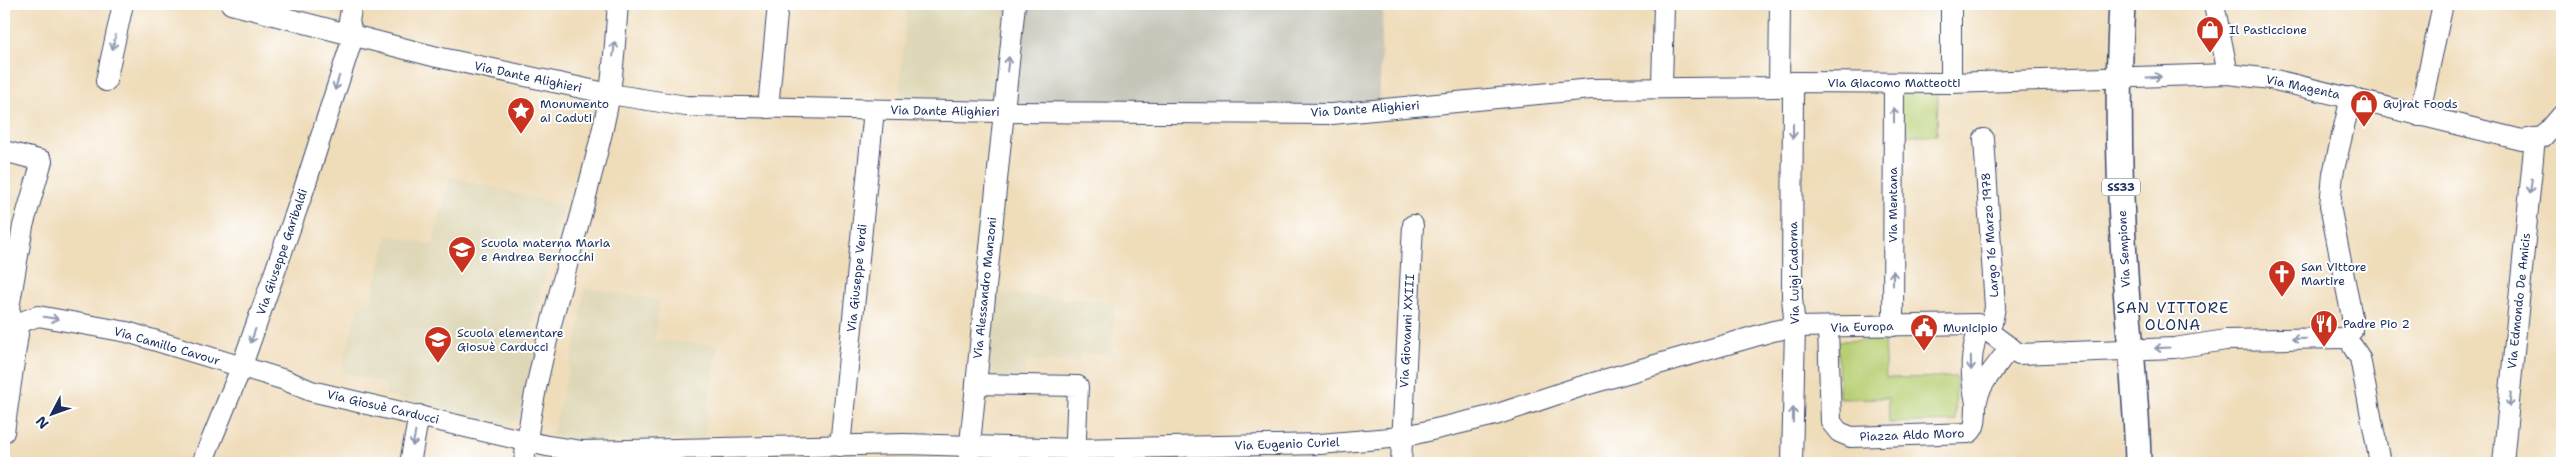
<svg xmlns="http://www.w3.org/2000/svg" width="2566" height="467" font-family="'Shantell Sans',sans-serif">
<style>
.built{fill:#dfd8b8}
.industrial{fill:#c6c5b8}
.green{fill:#b8cf73;stroke:#6a7f68}
.lines{fill:none;stroke-linecap:round;stroke-linejoin:round}
.minor-casing{stroke:#3b496c;stroke-width:22}
.major-casing{stroke:#3b496c;stroke-width:28}
.minor{stroke:#fff;stroke-width:20}
.major{stroke:#fff;stroke-width:25}
.oneway{stroke:#8d97ae}
.labels{text-anchor:middle;stroke-width:4;stroke-linejoin:round;paint-order:stroke}
.shield{fill:#fff;stroke:#5f6d8e;stroke-width:1}
.shield-label{font-size:11px;font-weight:bold;fill:#1b2f5e}
.poi-label{font-size:12px;fill:#1b2f5e;stroke:#fff;text-anchor:start}
.street-label{font-size:12px;fill:#1b2f5e;stroke:#fff}
.quarter-label{font-size:15px;letter-spacing:1px;fill:#1b2f5e;stroke:#fff}
</style>
<rect width="100%" height="100%" fill="#fff"/>
<filter id="ink" filterUnits="userSpaceOnUse"><feTurbulence type="fractalNoise" baseFrequency=".02" numOctaves="2"/><feDisplacementMap in="SourceGraphic" scale="10" xChannelSelector="R" yChannelSelector="G"/><feConvolveMatrix kernelMatrix="1 2 1 2 8 2 1 2 1" color-interpolation-filters="sRGB"/></filter>
<filter id="wash" filterUnits="userSpaceOnUse"><feTurbulence type="fractalNoise" baseFrequency=".0096" numOctaves="4" result="noise"/><feDisplacementMap in="SourceGraphic" scale="20" xChannelSelector="R" yChannelSelector="G"/><feGaussianBlur stdDeviation="1.12" result="paint"/><feColorMatrix in="noise" values="0 0 0 0 0 0 0 0 0 0 0 0 0 0 0 0 0 1.4 0 .05"/><feComposite in="paint" operator="in"/></filter>
<g filter="url(#wash)">
<rect width="100%" height="100%" fill="#efdcb9"/>
<g class="built">
<polygon points="907,4 961,4 1012,9 1000,110 898,108"/>
<polygon points="450,176 563,206 527,345 534,355 520,419 508,425 386,395 385,383 341,372 358,307 371,303 388,235 433,245"/>
<polygon points="585,288 660,300 654,340 718,345 703,439 578,442 552,435 578,333"/>
<polygon points="987,292 1115,303 1112,355 1080,353 1079,362 1026,361 1024,381 979,381"/>
</g>
<polygon class="industrial" points="1018,4 1383,4 1379,106 1006,109"/>
<g class="green">
<polygon points="1899,93 1938,93 1937,135 1898,135"/>
<polygon points="1884,340 1886,378 1956,377 1955,421 1889,423 1888,398 1839,399 1838,341"/>
<polygon points="796,457 795,463 685,463 683,460"/>
</g>
</g>
<g filter="url(#ink)">
<g class="lines">
<defs>
<g id="minor">
<polyline points="231,4 437,57 610,94 686,106 1002,112 1332,114 1591,89 1779,87 1793,82 1951,83 2228,74 2271,79 2522,140 2543,137 2562,115"/>
<polyline points="1951,4 1951,83"/>
<polyline points="2214,4 2228,74"/>
<polyline points="106,81 123,4"/>
<polyline points="1662,87 1664,4"/>
<polyline points="1779,87 1780,4"/>
<polyline points="2351,97 2333,174 2330,206 2352,317 2352,331"/>
<polyline points="768,108 778,4"/>
<polyline points="2419,116 2443,4"/>
<polyline points="1984,139 1995,307 1992,323 1987,330"/>
<polyline points="4,151 42,161 23,226 9,308 13,325 18,334 4,432"/>
<polyline points="4,324 13,325 38,316 127,332 285,380 311,391 547,446 581,451 904,444 1076,449 1320,444 1402,437 1495,415 1579,387 1773,331 1795,327 1978,324 2019,354 2174,348 2226,340 2347,338"/>
<polyline points="1893,326 1894,84"/>
<path d="M1828,328L1831,422L1839,432L1851,437L1969,433C1979,425 1974,411 1977,400C1981,381 1999,364 2010,347"/>
<polyline points="2353,347 2360,358 2380,463"/>
<polyline points="976,384 1078,386 1075,463"/>
<path d="M1976,403C1970,375 1969,351 1981,325"/>
<polyline points="840,446 874,110"/>
<polyline points="202,463 241,368 304,189 353,37 349,21 352,4"/>
<polyline points="410,463 419,415"/>
<path d="M524,463C537,343 583,228 607,109C614,75 615,39 618,4"/>
<polyline points="968,463 1015,4"/>
<polyline points="1401,463 1413,225"/>
<polyline points="1792,463 1795,327 1792,298 1793,82"/>
<polyline points="2503,463 2535,138"/>
</g>
<path id="major" d="M2122,4C2117,94 2119,184 2125,274C2129,337 2137,400 2138,463"/>
</defs>
<use href="#minor" class="minor-casing"/>
<use href="#major" class="major-casing"/>
<use href="#minor" class="minor"/>
<use href="#major" class="major"/>
</g>
<defs><path id="oneway-shaft" d="M-6 0H5M1.5-3L5.5 0L1.5 3" fill="none" stroke-width="1.6" stroke-linecap="round" stroke-linejoin="round" transform="scale(1.25)"/></defs>
<g class="oneway">
<use href="#oneway-shaft" transform="translate(114 42) rotate(102)"/>
<use href="#oneway-shaft" transform="translate(614 49) rotate(-84)"/>
<use href="#oneway-shaft" transform="translate(1008 64) rotate(-83)"/>
<use href="#oneway-shaft" transform="translate(2154 77) rotate(-3)"/>
<use href="#oneway-shaft" transform="translate(337 83) rotate(107)"/>
<use href="#oneway-shaft" transform="translate(1894 115) rotate(-90)"/>
<use href="#oneway-shaft" transform="translate(1793 131) rotate(90)"/>
<use href="#oneway-shaft" transform="translate(2531 186) rotate(96)"/>
<use href="#oneway-shaft" transform="translate(1893 278) rotate(-90)"/>
<use href="#oneway-shaft" transform="translate(51 318) rotate(10)"/>
<use href="#oneway-shaft" transform="translate(253 336) rotate(109)"/>
<use href="#oneway-shaft" transform="translate(2299 339) rotate(179)"/>
<use href="#oneway-shaft" transform="translate(2162 348) rotate(177)"/>
<use href="#oneway-shaft" transform="translate(1971 363) rotate(89)"/>
<use href="#oneway-shaft" transform="translate(2510 400) rotate(96)"/>
<use href="#oneway-shaft" transform="translate(1793 415) rotate(-89)"/>
<use href="#oneway-shaft" transform="translate(414 439) rotate(101)"/>
</g>
</g>
<defs>
<symbol id="shop-pin" viewBox="-11 -11 22 30"><path d="M0 17L-7.5 6A9.5 9.5 0 1 1 7.5 6Z" fill="#c8321e" stroke="#fff"/><path d="M-5-2.5h2.3a2.7 3.5 0 0 1 5.4 0H5L5.5 6h-11ZM-1.5-2.5h3a1.5 2.3 0 0 0-3 0Z" fill="#fff"/></symbol>
<symbol id="sight-pin" viewBox="-11 -11 22 30"><path d="M0 17L-7.5 6A9.5 9.5 0 1 1 7.5 6Z" fill="#c8321e" stroke="#fff"/><path d="M0-6L1.8-2.2L6-1.7L2.9 1.2L3.7 5.4L0 3.3L-3.7 5.4L-2.9 1.2L-6-1.7L-1.8-2.2Z" fill="#fff"/></symbol>
<symbol id="school-pin" viewBox="-11 -11 22 30"><path d="M0 17L-7.5 6A9.5 9.5 0 1 1 7.5 6Z" fill="#c8321e" stroke="#fff"/><path d="M0-5L7-2L0 1L-7-2ZM-4 1L0 2.5L4 1V4Q0 6-4 4Z" fill="#fff"/></symbol>
<symbol id="church-pin" viewBox="-11 -11 22 30"><path d="M0 17L-7.5 6A9.5 9.5 0 1 1 7.5 6Z" fill="#c8321e" stroke="#fff"/><path d="M-1.2-6h2.4v3.5h3.3v2.4h-3.3V6h-2.4V-.1h-3.3v-2.4h3.3Z" fill="#fff"/></symbol>
<symbol id="restaurant-pin" viewBox="-11 -11 22 30"><path d="M0 17L-7.5 6A9.5 9.5 0 1 1 7.5 6Z" fill="#c8321e" stroke="#fff"/><path d="M-5-6h1v4h1v-4h1v4h1v-4h1v5L-1.5 .5V6h-2V.5L-5-1ZM5-6V6H3V1.5H1.5Q1.5-4 5-6Z" fill="#fff"/></symbol>
<symbol id="civic-pin" viewBox="-11 -11 22 30"><path d="M0 17L-7.5 6A9.5 9.5 0 1 1 7.5 6Z" fill="#c8321e" stroke="#fff"/><path d="M-.6-6.5H3V-4.5H.6V-3L4-1V1h2V6H-6V1h2V-1L-.6-3ZM-1.2 2.5V6h2.4V2.5Z" fill="#fff"/></symbol>
</defs>
<g fill-rule="evenodd">
<use href="#shop-pin" x="2194" y="14" width="32" height="43"/>
<use href="#shop-pin" x="2348" y="88" width="32" height="43"/>
<use href="#sight-pin" x="505" y="95" width="32" height="43"/>
<use href="#school-pin" x="446" y="234" width="32" height="43"/>
<use href="#church-pin" x="2266" y="258" width="32" height="43"/>
<use href="#restaurant-pin" x="2308" y="308" width="32" height="43"/>
<use href="#civic-pin" x="1908" y="312" width="32" height="43"/>
<use href="#school-pin" x="422" y="324" width="32" height="43"/>
</g>
<g class="labels">
<rect class="shield" x="2102" y="178.5" width="38" height="17" rx="4"/>
<g class="shield-label">
<text x="2121" y="191">SS33</text>
</g>
<g class="poi-label">
<text x="2229" y="34">Il Pasticcione</text>
<text x="540" y="108">Monumento<tspan x="540" dy="14">ai Caduti</tspan></text>
<text x="2383" y="108">Gujrat Foods</text>
<text x="481" y="247">Scuola materna Maria<tspan x="481" dy="14">e Andrea Bernocchi</tspan></text>
<text x="2301" y="271">San Vittore<tspan x="2301" dy="14">Martire</tspan></text>
<text x="2343" y="328">Padre Pio 2</text>
<text x="1943" y="332">Municipio</text>
<text x="457" y="337">Scuola elementare<tspan x="457" dy="14">Giosuè Carducci</tspan></text>
</g>
<g class="street-label">
<text transform="translate(528 77) rotate(12)" y="4">Via Dante Alighieri</text>
<text x="1894" y="87">Via Giacomo Matteotti</text>
<text transform="translate(2303 87) rotate(12)" y="4">Via Magenta</text>
<text transform="translate(1365 109) rotate(-4)" y="4">Via Dante Alighieri</text>
<text transform="translate(945 111) rotate(1)" y="4">Via Dante Alighieri</text>
<text transform="translate(1893 205) rotate(-90)" y="4">Via Mentana</text>
<text transform="translate(1990 235) rotate(-94)" y="4">Largo 16 Marzo 1978</text>
<text transform="translate(2124 249) rotate(-93)" y="4">Via Sempione</text>
<text transform="translate(282 252) rotate(-71)" y="4">Via Giuseppe Garibaldi</text>
<text transform="translate(1794 273) rotate(-91)" y="4">Via Luigi Cadorna</text>
<text transform="translate(857 278) rotate(-84)" y="4">Via Giuseppe Verdi</text>
<text transform="translate(985 288) rotate(-84)" y="4">Via Alessandro Manzoni</text>
<text transform="translate(2519 301) rotate(-84)" y="4">Via Edmondo De Amicis</text>
<text transform="translate(1862 327) rotate(-2)" y="4">Via Europa</text>
<text transform="translate(1407 331) rotate(-87)" y="4">Via Giovanni XXIII</text>
<text transform="translate(167 346) rotate(16)" y="4">Via Camillo Cavour</text>
<text transform="translate(383 407) rotate(13)" y="4">Via Giosuè Carducci</text>
<text transform="translate(1912 435) rotate(-2)" y="4">Piazza Aldo Moro</text>
<text transform="translate(1287 444) rotate(-2)" y="4">Via Eugenio Curiel</text>
</g>
<g class="quarter-label">
<text x="2173" y="313">SAN VITTORE<tspan x="2173" dy="17">OLONA</tspan></text>
</g>
</g>
<rect width="2566" height="467" fill="none" stroke="#fff" stroke-width="20"/>
<g transform="translate(52 414) rotate(229)" stroke="#ffffff" stroke-width="4" paint-order="stroke">
<path d="M0-4L9 19L0 12L-9 19Z" fill="#1b2f5e"/>
<text y="-8" font-size="14" font-weight="bold" text-anchor="middle" fill="#1b2f5e">N</text>
</g>
</svg>
